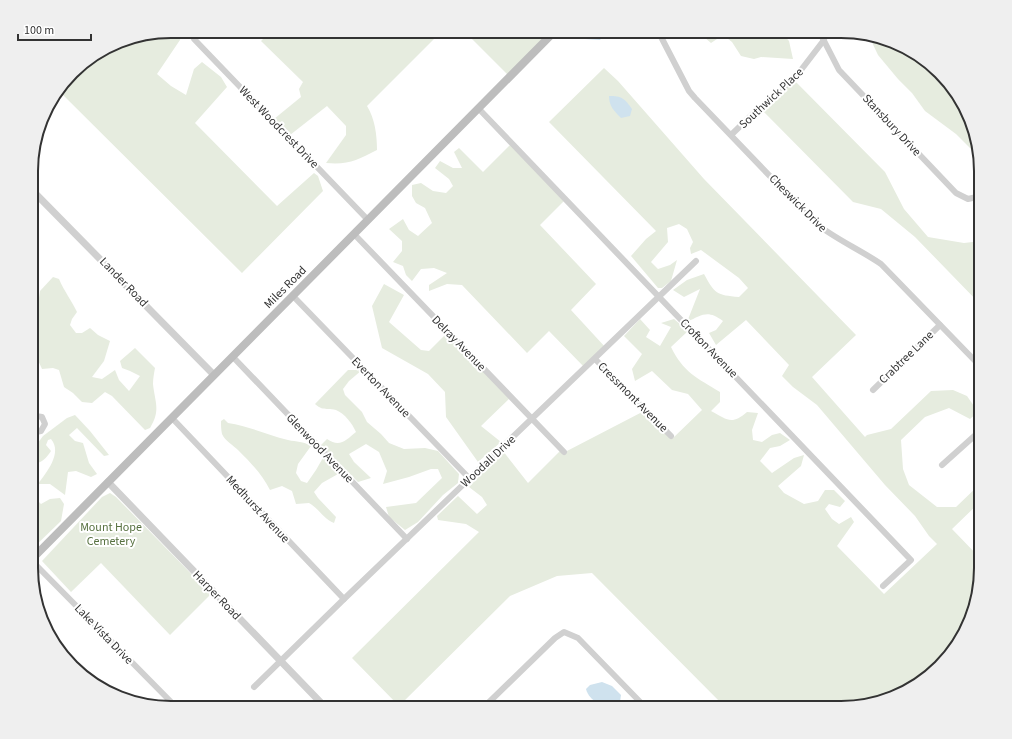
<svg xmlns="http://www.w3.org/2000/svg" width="1012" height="739" font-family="'Source Sans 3',sans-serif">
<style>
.green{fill:#e6ecdf}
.water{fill:#cfe2ee}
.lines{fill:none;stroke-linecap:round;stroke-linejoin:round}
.minor{stroke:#d0d0d0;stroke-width:6}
.tertiary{stroke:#d0d0d0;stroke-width:7}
.secondary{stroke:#bdbdbd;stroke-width:8}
.labels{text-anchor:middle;stroke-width:4;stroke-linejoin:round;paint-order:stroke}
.street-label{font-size:12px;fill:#333;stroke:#fff}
.park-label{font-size:12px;fill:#56703f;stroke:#fff}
.rim{fill:none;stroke:#333;stroke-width:2}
</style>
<rect width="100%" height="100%" fill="#fff"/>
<g class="green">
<polygon points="171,31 182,31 180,40 157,74 171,86 186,95 194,69 202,62 221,77 227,87 195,123 277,206 314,173 318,176 323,191 242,273 59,91 78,66 117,42"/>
<path d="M271,31H442L367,106C375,119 377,135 377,150C357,160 349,165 326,163L346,135V126L327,106L290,135L274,119L301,97L299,89L303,82L261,41Z"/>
<polygon points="464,31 556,31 510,77"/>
<polygon points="702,31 780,31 789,41 793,59 761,57 754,59 741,56 732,42 723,35 711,43 704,37"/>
<polygon points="869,36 895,42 911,51 921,60 938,82 954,99 967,111 980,158 956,134 925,111 912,93 898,79 878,55"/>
<path d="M604,68L618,81L704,179L856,335L812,377L865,437L867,435L891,429L931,391L953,390L967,396L978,412L970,419L949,408L925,417L901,440L903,469L909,485L937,507H956L981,483V501L952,529L981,559V577L970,622L952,654L903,694L842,708H726L592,573L557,576L510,596L399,706L352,658L479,532L466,524L438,520L437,516L458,496L477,514L487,505L482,497L469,487L503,451L528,483L562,449L565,452L646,410L673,438L702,410L688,394L672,390L652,371L635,381L632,369L642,354L624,336L640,319L650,330L646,337L660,346L671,327L661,323L674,319L688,331L671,347C683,372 697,378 720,392V402L711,411C727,419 731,426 747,412L758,413L752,430L753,440L762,442L772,435L780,433L790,440L780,446L770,448L760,461L772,473L794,458L804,455L801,466L778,486L784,493L804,504L818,501L825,490H834L845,501L840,507L829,504L825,509L832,519L839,524L851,517L854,522L837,546L884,594L937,544L929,536L915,516L885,485L817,405L793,387L782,376L789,365L746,320L716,345L709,333L716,330L723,321C708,310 703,314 687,322L700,289L684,297L673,290L687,280L704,274C715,294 716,295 739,297L748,288L739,278L701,250L691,254L690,248L693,242L687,229L679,224L667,228L668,242L651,262L658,269L670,265L677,260L671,281L662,288H658L631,256L646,239L656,231L549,122Z"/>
<polygon points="793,79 885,172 904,209 928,237 964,243 981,241 981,305 915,237 881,209 853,202 760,108"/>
<polygon points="512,143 566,199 540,225 596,284 571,310 606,348 585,368 549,331 527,353 462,285 447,284 429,291 429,285 447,273 434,268 421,269 412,281 406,275 403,266 393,262 402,251 402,241 389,229 403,219 409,230 418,236 432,223 425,208 416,203 412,196 412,185 421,183 433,191 446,193 453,186 449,179 435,168 440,161 453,168 462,168 454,152 459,148 483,172"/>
<path d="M53,277L59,279C64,291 72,301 77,312L72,319L70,325L76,333H82L90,328L98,335L110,341L104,361L92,377L102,379L115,370L119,380L129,391L140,376L130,371L122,368L120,361L135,348L155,368C154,373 153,379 153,384C155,403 161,410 150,428L145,430L112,396L105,392L92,403L82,402L73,393L64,387L59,370L53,368L42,369L37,358V340L34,333L40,291Z"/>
<polygon points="384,284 404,295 389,322 421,350 429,351 448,332 511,397 481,426 501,442 478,462 446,417 445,392 428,374 382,348 372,306"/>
<path d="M348,370H362L349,381L343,389L345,395L362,412L367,422L381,434L389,443L404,449L425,448L438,451L459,474L458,483L443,495L418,522L405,530L389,517L386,507L416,503L442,478L438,469H431L409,477L383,484L387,471L379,452L366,444L349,454L354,462L371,478L358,482L321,445L327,439C340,448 346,440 356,432C352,423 345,414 336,410C327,407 324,412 315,404Z"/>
<path d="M75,415L90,431L109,455L104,456L77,428L69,435L75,441L83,443L89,463L97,474L91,477L76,471L68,472L65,495L50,484H38C46,473 63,453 51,439L48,440L46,445L51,451C46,458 42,464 32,463V451L43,436L67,418Z"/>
<path d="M224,419L228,423C249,426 267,435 288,440C297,442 303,441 311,446L298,464L296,473L301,481L307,483L316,470L324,456L340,471L338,474L322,483L314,492L318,498L336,517L334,523C324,519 319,509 309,503L296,504L292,491L282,486L270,490C262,474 250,462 238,450C233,445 225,441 222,434C221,430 221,425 221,421Z"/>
<polygon points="110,493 116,497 211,594 170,635 101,563 71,592 42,561 102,497"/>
<polygon points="32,495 41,504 50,499 60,498 64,504 61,521 32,549"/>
</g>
<g class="water">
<polygon points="574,31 606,31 600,40 585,39"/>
<path d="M609,96C622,96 624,98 632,109L630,116L621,118C614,111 609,106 609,96Z"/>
<path d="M602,682L612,686L621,695L620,702L615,708C604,708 589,701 586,689L590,685Z"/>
</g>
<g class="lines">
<g class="minor">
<polyline points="193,31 194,39 368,220"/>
<path d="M658,31L689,91L695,98L814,222C835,239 859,249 881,264L981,367"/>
<polyline points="819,31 839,70 956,193 968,199 981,196"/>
<polyline points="479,109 911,560 883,586"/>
<polyline points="731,135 756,111 779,92 801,70 824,40"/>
<polyline points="354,234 564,452"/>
<polyline points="293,296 469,478"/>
<polyline points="233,357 407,539"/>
<polyline points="595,359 671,436"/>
<polyline points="873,390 940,325"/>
<polyline points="32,417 36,416 42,417 45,424 41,431 36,432 32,431"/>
<polyline points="172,418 344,599"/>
<polyline points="32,445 36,432"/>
<polyline points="942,465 981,430"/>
<polyline points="32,561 177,708"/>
<polyline points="254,687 344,599 696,261"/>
<polyline points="483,708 555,638 564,632 578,638 646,708"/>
</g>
<g class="tertiary">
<polyline points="32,190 214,375"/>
<polyline points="108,482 326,708"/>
</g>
<polyline class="secondary" points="32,559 555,31"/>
</g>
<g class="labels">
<g class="street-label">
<text transform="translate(771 98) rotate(-43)" y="4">Southwick Place</text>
<text transform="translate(892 125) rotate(47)" y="4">Stansbury Drive</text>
<text transform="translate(279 127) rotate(46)" y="4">West Woodcrest Drive</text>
<text transform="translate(798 203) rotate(45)" y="4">Cheswick Drive</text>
<text transform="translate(124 282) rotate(46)" y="4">Lander Road</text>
<text transform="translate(285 287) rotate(-45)" y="4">Miles Road</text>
<text transform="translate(459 343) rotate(46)" y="4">Delray Avenue</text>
<text transform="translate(709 348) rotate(46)" y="4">Crofton Avenue</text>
<text transform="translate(906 357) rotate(-44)" y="4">Crabtree Lane</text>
<text transform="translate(381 387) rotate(46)" y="4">Everton Avenue</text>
<text transform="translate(633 397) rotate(45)" y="4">Cressmont Avenue</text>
<text transform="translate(320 448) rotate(46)" y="4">Glenwood Avenue</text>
<text transform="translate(488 461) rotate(-43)" y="4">Woodall Drive</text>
<text transform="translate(258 509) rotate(47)" y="4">Medhurst Avenue</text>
<text transform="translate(217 595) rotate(46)" y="4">Harper Road</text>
<text transform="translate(104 634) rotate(46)" y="4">Lake Vista Drive</text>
</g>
<g class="park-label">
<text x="111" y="531">Mount Hope<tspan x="111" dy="14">Cemetery</tspan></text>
</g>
</g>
<path d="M0 0H1012V739H0ZM171 38H841A133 133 0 0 1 974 171V568A133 133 0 0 1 841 701H171A133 133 0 0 1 38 568V171A133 133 0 0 1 171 38Z" fill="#efefef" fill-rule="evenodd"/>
<path class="rim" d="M171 38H841A133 133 0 0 1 974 171V568A133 133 0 0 1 841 701H171A133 133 0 0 1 38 568V171A133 133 0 0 1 171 38Z"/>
<path d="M18 34v6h73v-6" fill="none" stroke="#333333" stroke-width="2"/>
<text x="24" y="34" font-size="12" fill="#333333" stroke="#ffffff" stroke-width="3" paint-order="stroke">100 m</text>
</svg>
